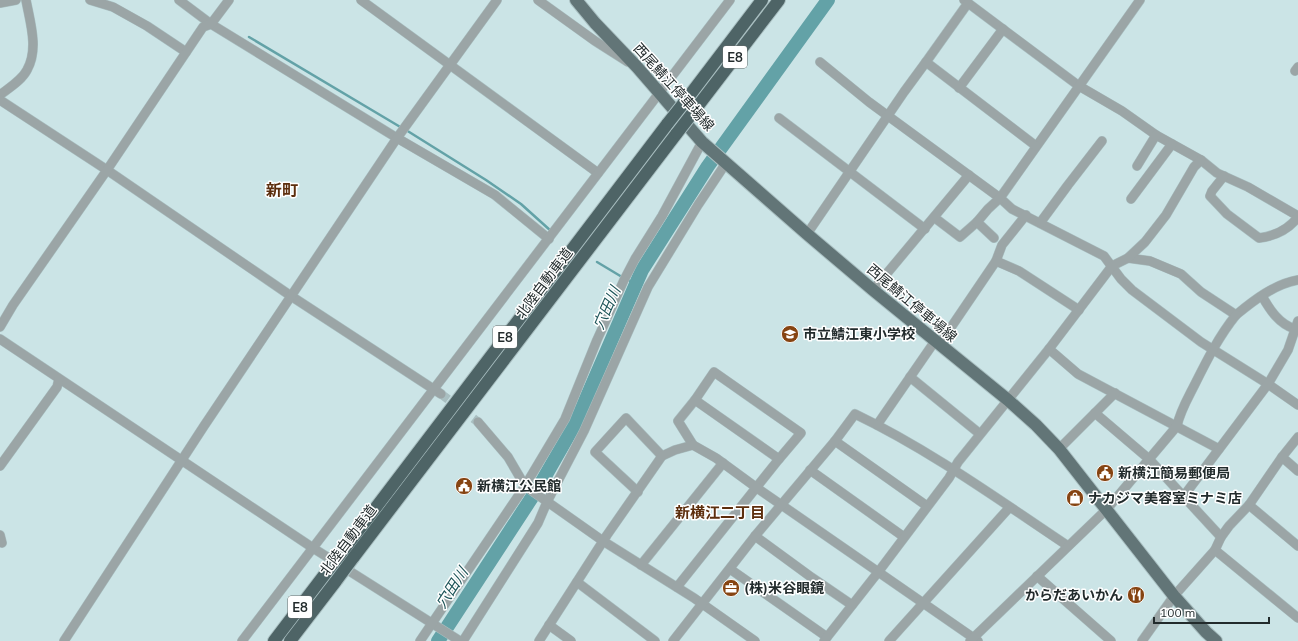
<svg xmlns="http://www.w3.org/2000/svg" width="1298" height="641" font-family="Mulish,'Noto Sans JP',sans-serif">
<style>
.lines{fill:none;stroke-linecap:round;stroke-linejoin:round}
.stream{stroke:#63a2a7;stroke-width:2.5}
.river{stroke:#63a2a7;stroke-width:14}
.minor-tunnel{stroke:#a9bfc1;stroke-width:9;stroke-dasharray:9 4.5;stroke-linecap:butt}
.minor-casing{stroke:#a9bfc1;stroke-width:10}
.major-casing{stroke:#a9bfc1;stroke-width:14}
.highway-casing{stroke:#a9bfc1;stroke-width:14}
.minor{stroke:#9ba5a6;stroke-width:9}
.major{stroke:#627577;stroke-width:12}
.highway{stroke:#4e6466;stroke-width:12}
.highway-bridge-casing{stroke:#a9bfc1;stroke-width:14;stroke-linecap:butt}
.highway-bridge{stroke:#4e6466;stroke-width:12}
.labels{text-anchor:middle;stroke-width:3;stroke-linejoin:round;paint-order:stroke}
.shield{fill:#fff;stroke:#646b6b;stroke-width:1}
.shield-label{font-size:13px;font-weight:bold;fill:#222b2c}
.street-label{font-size:14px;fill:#222b2c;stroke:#fff}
.poi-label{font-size:14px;font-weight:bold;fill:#222b2c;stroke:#fff;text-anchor:start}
.water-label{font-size:15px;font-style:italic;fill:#1c5357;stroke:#fff}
.neighbourhood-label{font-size:15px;font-weight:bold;fill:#5c2e0d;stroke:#fff}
.quarter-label{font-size:16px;font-weight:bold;fill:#5c2e0d;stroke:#fff}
</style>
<rect width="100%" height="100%" fill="#cbe4e6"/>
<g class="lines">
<g class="stream">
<polyline points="249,37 402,128"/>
<polyline points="406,130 486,180 521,204 551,231"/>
<polyline points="597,262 622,277"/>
<polyline points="627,279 636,285"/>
</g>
<polyline class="river" points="438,641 540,485 575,424 642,270 708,166 828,0"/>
<polyline class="minor-tunnel" points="441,394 478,422"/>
<defs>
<g id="minor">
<polyline points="90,0 113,7 147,26 186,52"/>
<polyline points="179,0 211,24 397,138 495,195 549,239"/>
<polyline points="361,0 598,173"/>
<polyline points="538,0 595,41 628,62"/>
<polyline points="964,0 1079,86 1122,111 1156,135 1201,160 1217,173 1248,187 1298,216"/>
<polyline points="0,3 16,0"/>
<polyline points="820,62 869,102 1000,198 1012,209 1104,256 1121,279 1132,290 1201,342 1268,384 1298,405"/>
<polyline points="926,62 968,3"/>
<polyline points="1295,71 1298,67"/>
<polyline points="959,88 1003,29"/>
<path d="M0,95C9,88 22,80 27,70C39,49 30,22 26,0"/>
<polyline points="0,100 107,170 291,296 441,394"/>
<polyline points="779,118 925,229"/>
<polyline points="1137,166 1156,135"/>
<path d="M1224,176L1212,191L1210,196L1227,214L1259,238C1275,236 1288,230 1298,217"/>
<polyline points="1131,199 1172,144"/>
<polyline points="935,218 960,237 977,222 988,209 1000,198 1140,0"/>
<polyline points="977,222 994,238"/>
<polyline points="1040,223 1068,185 1102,141"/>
<polyline points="807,234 904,92 926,62 1036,146"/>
<path d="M1128,258L1150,261L1181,274L1201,292L1236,315C1254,300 1275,284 1298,280"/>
<polyline points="996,261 1002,245 1026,215"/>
<polyline points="873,290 969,175"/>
<path d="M1262,296C1270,310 1279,324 1295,329"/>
<polyline points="0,327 13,305 107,170 203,27 211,24 229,0"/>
<polyline points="0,339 313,548 460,641"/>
<polyline points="939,345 996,261 1019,271 1079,310"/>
<polyline points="1049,349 1078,374 1219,449"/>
<polyline points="910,377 980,434"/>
<polyline points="695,400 714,372 801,433 779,459"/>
<polyline points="1095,413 1149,459 1221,537"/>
<polyline points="478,422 508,457 525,486 603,541 694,598 755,641"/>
<polyline points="877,425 935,341"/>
<polyline points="835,441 927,506"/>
<polyline points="1059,449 1115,393"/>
<polyline points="1282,457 1298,471"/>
<polyline points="0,466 57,387 59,379"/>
<polyline points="810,470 904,537"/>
<polyline points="638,492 595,452 626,418 662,456"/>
<polyline points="1183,497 1268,384 1288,350 1298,321"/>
<polyline points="1249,505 1298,546"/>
<polyline points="0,535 2,543"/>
<polyline points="755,536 811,577 852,605"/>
<polyline points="1215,550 1298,618"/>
<polyline points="641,565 723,463"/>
<polyline points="730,569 827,637"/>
<polyline points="1037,576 1111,641"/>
<polyline points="577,582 655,641"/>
<polyline points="677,587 779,459 695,400 678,421 693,445"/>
<polyline points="549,625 571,641"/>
<polyline points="64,641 204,426 397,138 497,0"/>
<polyline points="242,641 730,0"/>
<polyline points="420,641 525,486 565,419 597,340 624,280 635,259 662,216 702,142"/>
<polyline points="463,641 538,523 547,502 584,431 648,287 698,205 726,163"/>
<polyline points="539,641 607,535 662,456 675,450 693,445 716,458 757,488 978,641"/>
<path d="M673,641L755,536L835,441L855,414C930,450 999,500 1068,546"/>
<polyline points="824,641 879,571 949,478 958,462 1049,349 1112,266 1128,258 1145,242 1166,215 1194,167 1201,160"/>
<polyline points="889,641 1009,508"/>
<path d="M970,641L1107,509L1177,426C1180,411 1188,398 1195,384C1207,360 1219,336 1236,315"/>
<polyline points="1142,641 1174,596 1215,550 1221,537 1229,526 1249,505 1282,457 1298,437"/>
</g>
<polyline id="major" points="576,0 595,23 637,67 702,142 807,234 873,290 1008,400 1036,425 1059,449 1174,596 1206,632 1216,641"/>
<g id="highway">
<polyline points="683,104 762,0"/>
<polyline points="691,115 779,0"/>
<polyline points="342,552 668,123"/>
<polyline points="353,558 677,133"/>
<polyline points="274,641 325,574"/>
<polyline points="290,641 336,581"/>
</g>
</defs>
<use href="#minor" class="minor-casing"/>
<use href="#major" class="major-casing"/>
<use href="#highway" class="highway-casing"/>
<use href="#minor" class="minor"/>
<use href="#major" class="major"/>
<use href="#highway" class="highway"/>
<defs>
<g id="highway-bridge">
<polyline points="668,123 683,104"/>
<polyline points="677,133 691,115"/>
<polyline points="325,574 342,552"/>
<polyline points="336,581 353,558"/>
</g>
</defs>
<use href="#highway-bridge" class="highway-bridge-casing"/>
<use href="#highway-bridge" class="highway-bridge"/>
</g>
<defs>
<symbol id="school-disc" viewBox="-11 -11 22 22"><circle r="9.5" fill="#864412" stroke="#fff"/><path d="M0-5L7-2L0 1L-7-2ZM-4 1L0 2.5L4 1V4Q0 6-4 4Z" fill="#fff"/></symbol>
<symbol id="civic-disc" viewBox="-11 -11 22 22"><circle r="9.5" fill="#864412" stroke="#fff"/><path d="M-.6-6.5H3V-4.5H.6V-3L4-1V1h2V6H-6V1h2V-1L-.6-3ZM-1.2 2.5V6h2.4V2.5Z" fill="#fff"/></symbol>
<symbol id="shop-disc" viewBox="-11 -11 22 22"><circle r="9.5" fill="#864412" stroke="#fff"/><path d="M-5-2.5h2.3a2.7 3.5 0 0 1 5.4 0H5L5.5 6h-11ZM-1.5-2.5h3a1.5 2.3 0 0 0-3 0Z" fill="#fff"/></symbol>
<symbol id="office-disc" viewBox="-11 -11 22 22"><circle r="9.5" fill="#864412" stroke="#fff"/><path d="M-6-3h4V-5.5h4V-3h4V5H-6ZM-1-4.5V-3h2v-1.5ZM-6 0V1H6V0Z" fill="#fff"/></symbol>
<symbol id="restaurant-disc" viewBox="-11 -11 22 22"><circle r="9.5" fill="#864412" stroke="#fff"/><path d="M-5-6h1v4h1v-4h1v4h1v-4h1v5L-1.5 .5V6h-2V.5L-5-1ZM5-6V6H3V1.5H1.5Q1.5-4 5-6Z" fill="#fff"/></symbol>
</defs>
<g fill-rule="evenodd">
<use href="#school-disc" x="780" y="324" width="20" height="20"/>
<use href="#civic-disc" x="1095" y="463" width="20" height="20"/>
<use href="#civic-disc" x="454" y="476" width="20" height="20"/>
<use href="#shop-disc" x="1065" y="488" width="20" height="20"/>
<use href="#office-disc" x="721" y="578" width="20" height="20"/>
<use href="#restaurant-disc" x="1126" y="585" width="20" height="20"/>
</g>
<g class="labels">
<g class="shield">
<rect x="723" y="46" width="24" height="22" rx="3"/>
<rect x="493" y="326" width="24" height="22" rx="3"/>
<rect x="288" y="596" width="24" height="22" rx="3"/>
</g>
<g class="shield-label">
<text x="735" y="62">E8</text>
<text x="505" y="342">E8</text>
<text x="300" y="612">E8</text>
</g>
<g class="street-label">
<text transform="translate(674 87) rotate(48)" y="5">西尾鯖江停車場線</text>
<text transform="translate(544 283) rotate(-53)" y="5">北陸自動車道</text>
<text transform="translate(912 303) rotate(40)" y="5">西尾鯖江停車場線</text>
<text transform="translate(348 540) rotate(-53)" y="5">北陸自動車道</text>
</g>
<g class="poi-label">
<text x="803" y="339">市立鯖江東小学校</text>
<text x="1118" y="478">新横江簡易郵便局</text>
<text x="477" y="491">新横江公民館</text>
<text x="1088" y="503">ナカジマ美容室ミナミ店</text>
<text x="744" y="593">(株)米谷眼鏡</text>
<text x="1123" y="600" text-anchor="end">からだあいかん</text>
</g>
<g class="water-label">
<text transform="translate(607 308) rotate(-66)" y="5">穴田川</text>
<text transform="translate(452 588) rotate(-57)" y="5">穴田川</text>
</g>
<g class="neighbourhood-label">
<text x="720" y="518">新横江二丁目</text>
</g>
<g class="quarter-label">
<text x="282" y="196">新町</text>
</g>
</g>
<path d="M1154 617v6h115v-6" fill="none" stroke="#222b2c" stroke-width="2"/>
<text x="1160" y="617" font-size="12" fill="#222b2c" stroke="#ffffff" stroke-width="3" paint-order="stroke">100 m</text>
</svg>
